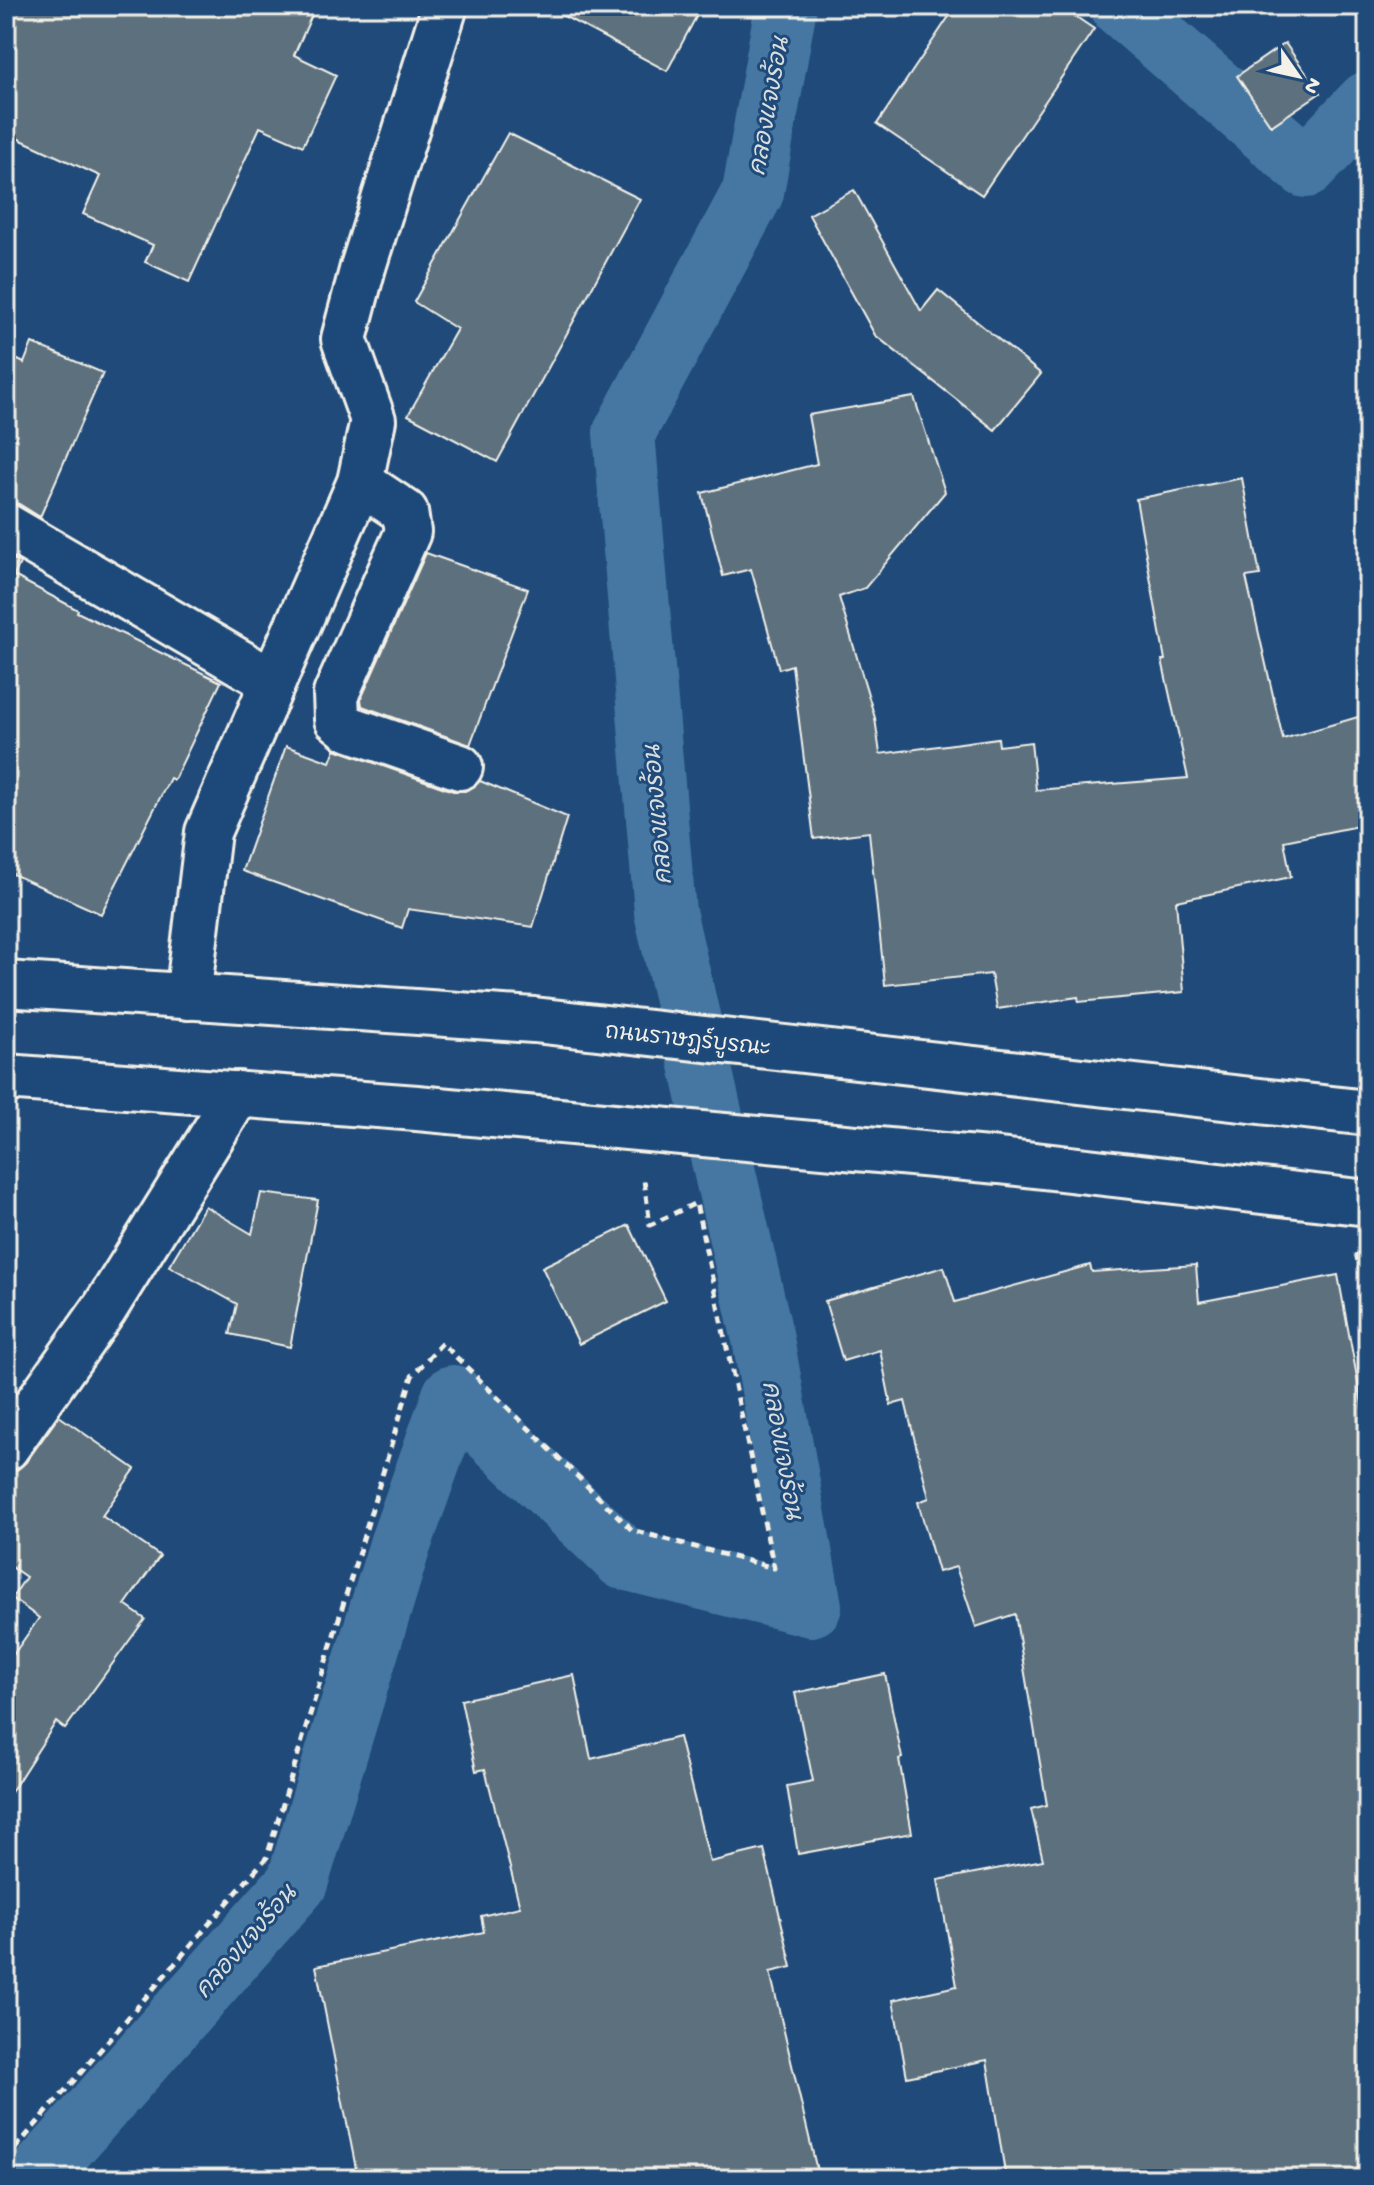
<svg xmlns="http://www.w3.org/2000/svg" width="1374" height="2185" font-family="'Gochi Hand','Playpen Sans Thai',sans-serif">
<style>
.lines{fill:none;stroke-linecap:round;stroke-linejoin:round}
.canal{stroke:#4577a2;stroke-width:62}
.building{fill:#5c6f7e;stroke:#f4f1e8;stroke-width:2}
.minor-casing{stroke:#f4f1e8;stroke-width:50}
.secondary-casing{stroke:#f4f1e8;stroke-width:50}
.path{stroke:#f4f1e8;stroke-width:5;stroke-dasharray:8 6;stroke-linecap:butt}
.minor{stroke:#1f4a7a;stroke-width:44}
.secondary{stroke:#1f4a7a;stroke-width:44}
.labels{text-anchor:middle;stroke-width:6;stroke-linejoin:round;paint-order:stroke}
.street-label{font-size:22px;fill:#f4f1e8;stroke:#1f4a7a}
.water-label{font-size:24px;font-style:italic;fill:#dadfde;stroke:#1f4a7a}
</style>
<rect width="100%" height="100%" fill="#1f4a7a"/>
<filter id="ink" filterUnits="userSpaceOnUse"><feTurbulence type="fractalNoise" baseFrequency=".0125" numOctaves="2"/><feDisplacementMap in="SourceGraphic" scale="16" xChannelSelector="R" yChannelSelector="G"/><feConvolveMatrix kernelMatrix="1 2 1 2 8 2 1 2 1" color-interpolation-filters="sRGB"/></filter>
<g filter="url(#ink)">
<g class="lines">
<g class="canal">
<polyline points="1121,6 1306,167 1368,102"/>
<polyline points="35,2179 297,1883 400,1545 453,1396 624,1559 811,1606 763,1339 665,912 624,433 753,192 786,6"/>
</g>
</g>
<g class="building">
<polygon points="6,6 316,6 294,55 336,75 303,146 260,127 189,282 145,262 153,245 83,214 100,176 6,133"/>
<polygon points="545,6 702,6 667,71"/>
<polygon points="956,6 1060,6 1094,29 982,195 877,124"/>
<polygon points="1285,43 1320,93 1271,126 1237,76"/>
<polygon points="508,133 640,199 497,462 408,415 457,329 414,302"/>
<polygon points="854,190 921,311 938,290 1041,374 995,430 875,335 809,215"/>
<polygon points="32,343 103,373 40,517 19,504 6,501 6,354 24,363"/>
<polygon points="914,397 945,492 865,588 839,597 875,718 880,754 998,738 999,746 1031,742 1036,790 1188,778 1162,660 1165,660 1136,499 1242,478 1260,575 1246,577 1283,739 1368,714 1368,824 1284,841 1291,877 1176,901 1184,992 1079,1002 1078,997 997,1009 991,974 885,985 869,832 814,839 792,665 779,669 751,569 723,576 702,493 817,464 808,415"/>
<polygon points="426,553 528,589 470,745 362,706 361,699"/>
<polygon points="6,555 20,563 14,576 78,610 77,612 221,682 174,780 170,778 101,914 6,871"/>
<polygon points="286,746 330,762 335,749 453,791 465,791 480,781 567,817 533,927 408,909 402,928 242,871"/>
<polygon points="261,1193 318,1200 290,1347 230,1334 237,1304 169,1266 205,1206 252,1234"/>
<polygon points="629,1225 666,1301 579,1344 542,1267"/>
<polygon points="1090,1265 1092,1272 1196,1265 1199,1302 1338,1275 1368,1436 1368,2179 1006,2179 987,2060 907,2077 893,2000 957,1986 938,1880 1043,1860 1031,1809 1047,1805 1015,1614 976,1627 956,1567 938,1572 918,1502 929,1498 905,1401 891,1405 880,1350 843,1361 825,1301 944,1267 955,1302"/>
<polygon points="59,1416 135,1469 102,1516 160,1556 125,1605 145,1619 65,1729 56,1722 6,1800 6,1665 39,1618 12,1598 26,1577 6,1563 6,1474 17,1470 26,1462"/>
<polygon points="885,1674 902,1758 899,1759 912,1833 798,1854 787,1786 813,1781 795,1693"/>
<polygon points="574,1675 591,1759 679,1737 710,1862 764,1849 792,1967 770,1972 819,2179 358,2179 316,1966 484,1932 481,1916 520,1907 485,1769 476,1771 461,1700"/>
</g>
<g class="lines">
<defs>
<g id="minor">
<polyline points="360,482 405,512 408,532 336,694 337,719 348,728 460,767"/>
<polyline points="6,526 273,682"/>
<polyline points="188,997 208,832 360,482 373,420 344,339 363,267 445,6"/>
<polyline points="6,1448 105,1308 238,1094"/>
</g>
<g id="secondary">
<polyline points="6,984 534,1020 1368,1113"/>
<polyline points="6,1077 417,1108 999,1161 1368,1203"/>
</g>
</defs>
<use href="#minor" class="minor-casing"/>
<use href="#secondary" class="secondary-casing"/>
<g class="path">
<polyline points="1356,1253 1368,1306"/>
<polyline points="6,2159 267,1857 412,1376 442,1343 632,1530 774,1568 696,1203 650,1225 644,1180"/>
</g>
<use href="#minor" class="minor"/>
<use href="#secondary" class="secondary"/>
</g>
</g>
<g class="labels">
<g class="street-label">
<text transform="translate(688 1038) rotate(6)" y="8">ถนนราษฎร์บูรณะ</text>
</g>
<g class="water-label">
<text transform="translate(768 106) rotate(-80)" y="8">คลองแจงร้อน</text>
<text transform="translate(657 815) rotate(-95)" y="8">คลองแจงร้อน</text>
<text transform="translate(783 1450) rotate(80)" y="8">คลองแจงร้อน</text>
<text transform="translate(245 1941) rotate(-49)" y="8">คลองแจงร้อน</text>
</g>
</g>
<rect width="1374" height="2185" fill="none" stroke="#1f4a7a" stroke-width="32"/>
<rect x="16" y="16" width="1342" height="2153" fill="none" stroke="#f4f1e8" stroke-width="3" filter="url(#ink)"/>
<g transform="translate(1298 76) rotate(124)" stroke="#1f4a7a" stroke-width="6" paint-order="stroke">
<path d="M0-6L14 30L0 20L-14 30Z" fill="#f4f1e8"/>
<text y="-12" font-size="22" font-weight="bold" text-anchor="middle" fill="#f4f1e8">N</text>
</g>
</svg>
